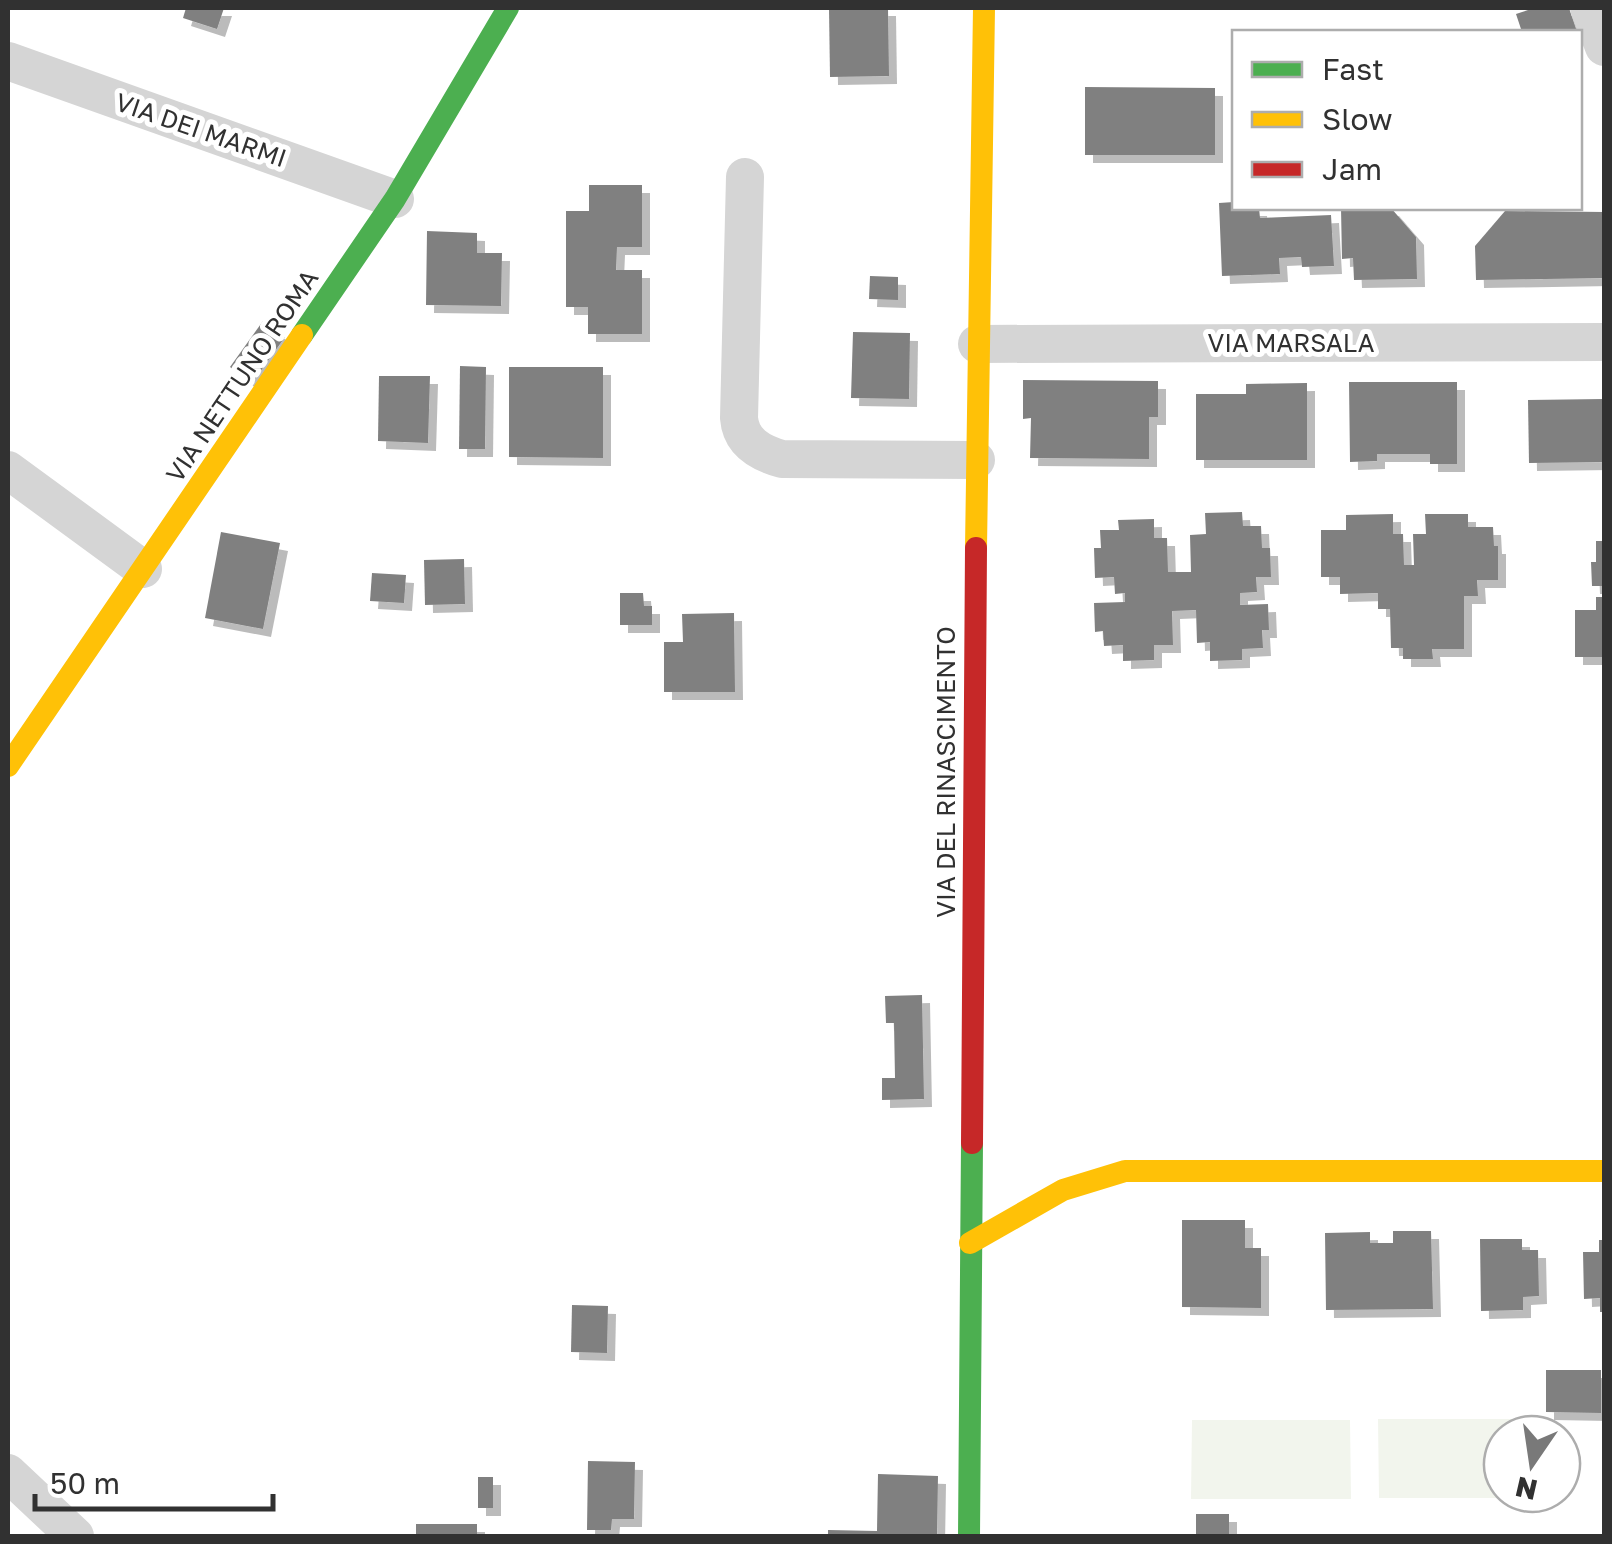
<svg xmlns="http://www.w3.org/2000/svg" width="1612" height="1544" font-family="'Golos Text',sans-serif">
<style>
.green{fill:#f2f5ed}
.building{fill:#808080;filter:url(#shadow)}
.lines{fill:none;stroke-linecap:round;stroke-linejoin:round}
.street{stroke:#d5d5d5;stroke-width:38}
.fast{stroke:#4caf50;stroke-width:22}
.slow{stroke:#ffc107;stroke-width:22}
.jam{stroke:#c62828;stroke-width:22}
.labels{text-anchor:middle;stroke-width:10;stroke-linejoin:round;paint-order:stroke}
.street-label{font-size:25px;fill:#313131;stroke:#fff}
</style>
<defs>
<filter id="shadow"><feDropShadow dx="8" dy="8" stdDeviation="0" flood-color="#0004"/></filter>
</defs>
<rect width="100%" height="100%" fill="#fff"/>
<g class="green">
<polygon points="1378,1419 1538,1419 1538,1434 1502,1434 1502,1494 1538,1494 1538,1498 1379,1498"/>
<polygon points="1192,1420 1350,1420 1351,1499 1191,1499"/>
</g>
<g class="building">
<polygon points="186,8 224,8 217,29 183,18"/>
<polygon points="829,8 888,8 889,76 830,77"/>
<polygon points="1534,8 1569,8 1577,32 1522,32 1516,14"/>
<polygon points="1085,87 1215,88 1215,155 1085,155"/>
<polygon points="589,185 642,185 642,247 617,247 616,270 642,270 642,334 588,334 588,307 566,307 566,211 589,211"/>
<polygon points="1234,202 1234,208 1259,208 1260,218 1331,215 1334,266 1302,267 1301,257 1279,258 1280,274 1222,276 1219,203"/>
<polygon points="1341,208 1391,208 1416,237 1417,279 1354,280 1353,258 1342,259"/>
<polygon points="1505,211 1604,212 1604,278 1476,280 1475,246"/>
<polygon points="427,231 477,233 477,253 502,253 501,306 426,305"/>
<polygon points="870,276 898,277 898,300 869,299"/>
<polygon points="263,321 285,337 252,383 230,367"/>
<polygon points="853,332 910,333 909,399 851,398"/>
<polygon points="460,366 486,367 485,449 459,449"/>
<polygon points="509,367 603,367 603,458 509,457"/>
<polygon points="379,376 430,376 428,443 378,441"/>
<polygon points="1023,380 1158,381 1158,417 1149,417 1149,459 1030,458 1031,418 1023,419"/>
<polygon points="1349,382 1457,382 1457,464 1430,464 1430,454 1377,454 1377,461 1350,462"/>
<polygon points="1307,383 1307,460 1196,460 1196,394 1246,394 1246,384"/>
<polygon points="1604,399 1604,462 1529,463 1528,400"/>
<polygon points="1242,512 1243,526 1261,526 1262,548 1270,548 1271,577 1256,577 1257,592 1240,593 1240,605 1268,604 1269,630 1262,630 1263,648 1242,649 1242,660 1210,661 1210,642 1197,643 1196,610 1172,611 1173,645 1154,645 1154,660 1123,661 1123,645 1104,646 1103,631 1095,632 1094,603 1125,602 1125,593 1115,594 1114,577 1095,578 1094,548 1101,548 1100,530 1119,530 1118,520 1154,519 1154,538 1167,538 1168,572 1191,572 1190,535 1206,534 1205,513"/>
<polygon points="1393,514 1393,534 1403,534 1404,565 1414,565 1413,534 1426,534 1425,514 1468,514 1468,527 1493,527 1494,546 1498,546 1498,580 1477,580 1478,596 1464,596 1464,649 1432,649 1433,659 1403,659 1403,648 1391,648 1390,609 1378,609 1378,593 1340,594 1340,577 1321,577 1321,530 1346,530 1346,515"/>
<polygon points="221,532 280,543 263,629 205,618"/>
<polygon points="1596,541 1604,541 1604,586 1592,586 1591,562 1596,562"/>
<polygon points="464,559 465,604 425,605 424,560"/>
<polygon points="372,573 406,575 404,603 370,601"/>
<polygon points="620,593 643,593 644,606 652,606 652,625 620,625"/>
<polygon points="1596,597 1604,597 1604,657 1575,657 1575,610 1596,610"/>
<polygon points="734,613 735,692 664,692 664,642 683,642 682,614"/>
<polygon points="922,995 924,1099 882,1100 882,1078 895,1078 894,1023 886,1023 885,996"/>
<polygon points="1182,1220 1245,1220 1245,1248 1261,1248 1261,1308 1182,1307"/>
<polygon points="1393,1231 1431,1231 1433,1309 1326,1310 1325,1233 1370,1232 1370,1243 1393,1243"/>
<polygon points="1480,1239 1522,1239 1522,1250 1538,1250 1539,1296 1523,1297 1523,1310 1481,1311"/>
<polygon points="1599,1240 1604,1240 1604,1312 1600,1312 1600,1298 1584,1299 1583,1252 1599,1252"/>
<polygon points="572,1305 608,1306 607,1353 571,1352"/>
<polygon points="1546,1370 1601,1370 1601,1413 1546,1412"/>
<polygon points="588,1461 635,1462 634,1519 612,1519 611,1530 587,1530"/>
<polygon points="878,1474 938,1476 937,1536 828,1536 828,1530 877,1531"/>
<rect x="478" y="1477" width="15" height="31"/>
<rect x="1196" y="1514" width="33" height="22"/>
<rect x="416" y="1524" width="61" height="12"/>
</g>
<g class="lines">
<g class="street">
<polyline points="1589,8 1604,47"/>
<polyline points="8,61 395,199"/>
<path d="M745,177L739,418C741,442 760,453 782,459L976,460"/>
<polyline points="977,344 1604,342"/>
<polyline points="8,470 143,569"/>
<polyline points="8,1473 75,1536"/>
</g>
<g class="fast">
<polyline points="302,335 395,199 508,8"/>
<polyline points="969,1536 972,1143"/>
</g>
<g class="slow">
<polyline points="976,548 984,8"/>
<polyline points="8,766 302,335"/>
<polyline points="970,1243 1063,1190 1125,1171 1604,1171"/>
</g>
<polyline class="jam" points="972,1143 976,548"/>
</g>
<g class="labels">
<g class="street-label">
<text transform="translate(201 130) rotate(19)" y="9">VIA DEI MARMI</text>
<text x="1291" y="352">VIA MARSALA</text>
<text transform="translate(242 376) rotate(-56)" y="9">VIA NETTUNO ROMA</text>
<text transform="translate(946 772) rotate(-90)" y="9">VIA DEL RINASCIMENTO</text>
</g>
</g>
<rect width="1612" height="1544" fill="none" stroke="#313131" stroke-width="20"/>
<rect x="1232" y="30" width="350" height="180" fill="#ffffff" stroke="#adadad" stroke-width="2.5"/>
<rect x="1252" y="62" width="50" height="15" fill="#4caf50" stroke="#adadad" stroke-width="2.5"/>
<text x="1322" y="80" font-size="30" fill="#313131">Fast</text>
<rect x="1252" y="112" width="50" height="15" fill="#ffc107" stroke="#adadad" stroke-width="2.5"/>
<text x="1322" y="130" font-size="30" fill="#313131">Slow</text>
<rect x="1252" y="162" width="50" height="15" fill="#c62828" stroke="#adadad" stroke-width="2.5"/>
<text x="1322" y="180" font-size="30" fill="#313131">Jam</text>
<g transform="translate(1532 1464) rotate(193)"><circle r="48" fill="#ffffff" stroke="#adadad" stroke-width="2.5"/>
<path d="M0-8L18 38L0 25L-18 38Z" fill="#797979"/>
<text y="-15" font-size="28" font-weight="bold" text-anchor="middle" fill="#313131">N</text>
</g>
<path d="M35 1494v15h238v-15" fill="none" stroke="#313131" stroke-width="5"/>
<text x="50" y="1494" font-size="30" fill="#313131" stroke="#ffffff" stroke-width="8" paint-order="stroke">50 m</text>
</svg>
